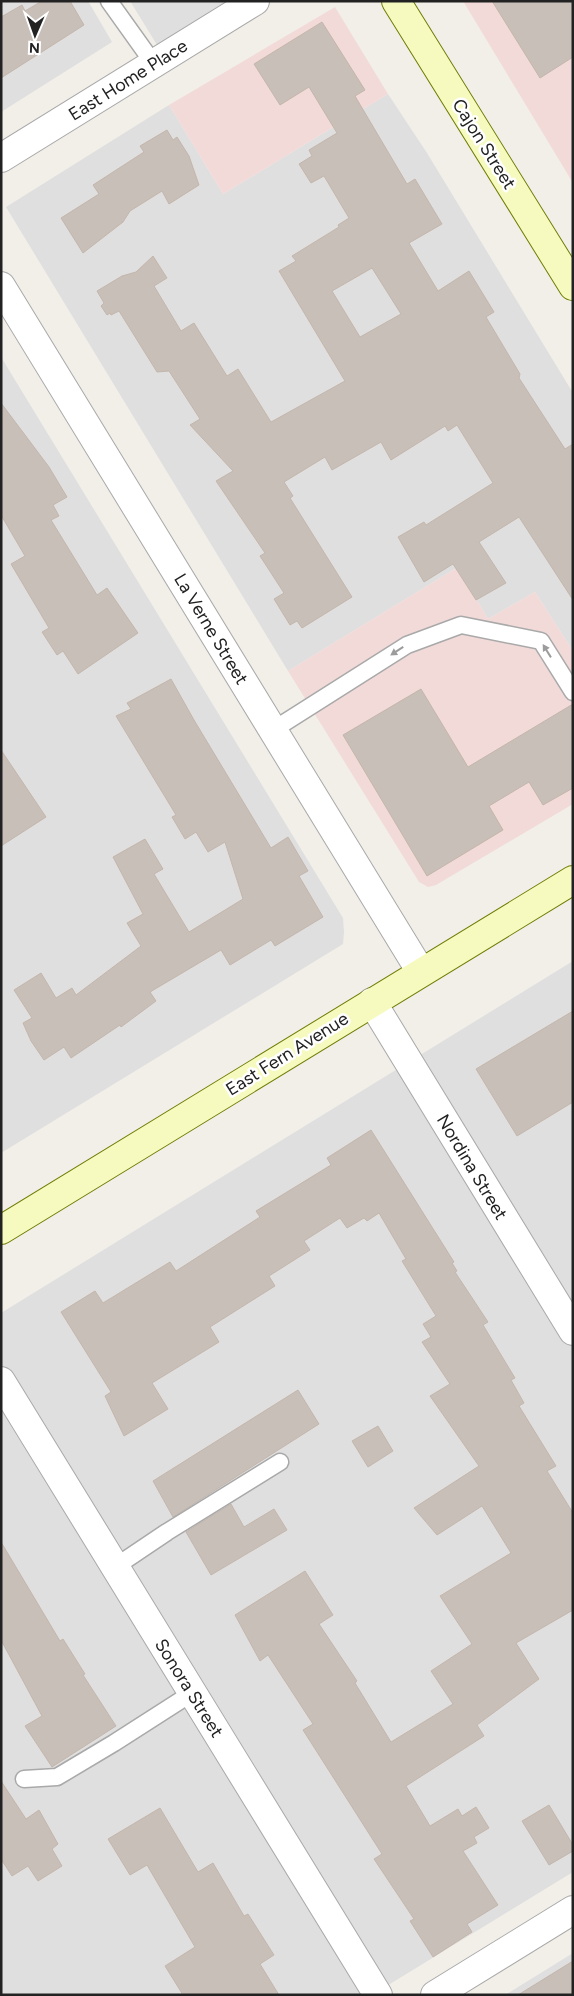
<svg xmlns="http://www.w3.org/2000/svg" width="574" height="1996" font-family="Figtree,sans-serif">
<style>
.residential{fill:#e0dfdf}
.commercial{fill:#f2dad9}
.building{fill:#c7bfb8;stroke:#c4b6ab;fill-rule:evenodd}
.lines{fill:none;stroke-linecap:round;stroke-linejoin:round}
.lane-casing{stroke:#a9a9a9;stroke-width:19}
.street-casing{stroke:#a9a9a9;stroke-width:30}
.secondary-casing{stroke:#707d05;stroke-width:30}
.lane{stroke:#fff;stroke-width:16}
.street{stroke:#fff;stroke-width:28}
.secondary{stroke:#f7fabf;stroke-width:28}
.oneway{fill:#9c9c9c}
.labels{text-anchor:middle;stroke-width:5;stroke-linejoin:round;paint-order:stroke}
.street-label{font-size:18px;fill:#222;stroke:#fff}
</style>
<rect width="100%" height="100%" fill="#f2efe9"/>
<g class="residential">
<polygon points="1,1 88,1 112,42 1,112"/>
<polygon points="130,1 246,1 162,53"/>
<polygon points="388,94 427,153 573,393 573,651 535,592 488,619 458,567 288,671 6,207 169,105 223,194"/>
<polygon points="1,357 343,918 344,932 343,944 1,1153"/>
<polygon points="573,961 573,1872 372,1995 1,1995 1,1313"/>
<polygon points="573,1953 573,1995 505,1995"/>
</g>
<g class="commercial">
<polygon points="463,1 573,1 573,183"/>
<polygon points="335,7 388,94 223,194 169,105"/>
<polygon points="458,567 488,619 535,592 573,651 573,804 436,885 428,887 419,882 288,671"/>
</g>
<g class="building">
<polygon points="42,1 70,1 84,25 1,78 1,17 22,5 25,11"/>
<polygon points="492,1 573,1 573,57 540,78"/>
<path d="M322,22L365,90L355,96L407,184L415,179L442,224L409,243L438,291L469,271L494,312L486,317L520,374L519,378L565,449L573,444V600L519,517L479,542L506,583L476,600L453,564L424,582L398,537L424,522L426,525L493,483L457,425L448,431L445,426L391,460L381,442L332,470L325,457L284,482L293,496L290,498L352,597L302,628L297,621L290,625L274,599L284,593L260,556L265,553L216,481L233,471L190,425L200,419L169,371L157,372L119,311L111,315L110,313L107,315L101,306L104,303L97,291L122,276L136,272L153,256L167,278L154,286L181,331L194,323L227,376L238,369L271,422L345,381L279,271L296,261L292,256L339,227L338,225L349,218L324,176L311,183L299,164L312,156L309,150L337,133L309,87L280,105L254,64ZM372,268L401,314L360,337L332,291Z"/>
<polygon points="167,130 173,140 177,137 189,156 199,185 169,204 162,191 130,211 123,222 83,253 61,218 99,194 93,185 144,152 140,146"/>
<polygon points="1,403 49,467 67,497 53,505 59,516 51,520 97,595 107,588 138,633 78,674 63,651 57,655 42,632 49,628 11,564 25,556 1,515"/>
<polygon points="171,679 194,720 271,848 288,837 308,871 299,876 323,917 275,946 271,940 230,965 221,950 150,992 156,1001 121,1027 120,1025 71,1058 64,1047 44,1060 31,1041 23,1023 32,1018 14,990 41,973 56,998 72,988 76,995 141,946 127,923 143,914 113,857 145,839 163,869 154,874 189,932 243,899 225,842 208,852 196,832 185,839 172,817 176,815 116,716 131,709 127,703"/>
<polygon points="421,689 468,767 573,704 573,788 543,805 529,782 489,806 503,830 427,876 343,735"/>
<polygon points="1,750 46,817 1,846"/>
<polygon points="573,1011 573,1102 517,1136 476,1069"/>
<polygon points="371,1130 454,1262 452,1263 457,1271 455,1272 488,1322 483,1325 515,1378 511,1380 524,1403 519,1406 556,1466 547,1471 573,1513 573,1610 516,1643 539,1679 477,1725 484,1736 406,1786 430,1826 458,1809 462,1816 476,1807 489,1828 474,1837 477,1843 463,1851 498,1905 467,1924 472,1932 433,1957 410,1921 414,1919 374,1859 382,1854 303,1730 313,1724 268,1655 260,1661 235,1615 305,1571 333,1615 319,1624 357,1681 355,1683 391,1742 453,1704 431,1671 472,1644 440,1596 511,1553 482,1506 437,1535 414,1508 479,1466 430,1396 450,1384 422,1342 431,1337 423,1324 436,1316 402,1261 406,1259 379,1213 367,1221 364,1218 347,1228 340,1218 304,1241 310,1250 269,1276 275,1286 210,1327 219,1342 152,1383 168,1409 124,1436 105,1396 111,1392 61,1312 95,1291 103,1303 170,1262 176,1271 260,1217 256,1211 331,1165 327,1158"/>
<polygon points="298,1390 319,1424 173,1517 153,1481"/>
<polygon points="378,1426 393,1451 368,1467 352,1441"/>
<polygon points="231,1504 244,1527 274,1509 287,1530 211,1575 186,1532"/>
<polygon points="1,1542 60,1641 63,1639 85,1674 83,1675 116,1726 52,1767 25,1726 42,1716 1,1640"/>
<polygon points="1,1781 26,1819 39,1810 58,1844 52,1849 62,1866 38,1881 28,1866 12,1876 1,1859"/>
<polygon points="549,1805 573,1845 573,1851 549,1865 522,1821"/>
<polygon points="160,1808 198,1872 213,1863 244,1916 248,1914 274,1955 260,1964 279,1995 183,1995 165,1966 195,1947 147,1865 130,1875 108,1839"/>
<polygon points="573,1961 573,1995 518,1995"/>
</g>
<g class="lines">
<defs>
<g id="lane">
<polyline points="109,1 154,64"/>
<polyline points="273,730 407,645 461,625 541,641 573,692"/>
<polyline points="115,1567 167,1532 280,1462"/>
<polyline points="24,1779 57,1777 114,1743 192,1693"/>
</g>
<g id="street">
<polyline points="1,158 255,1"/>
<polyline points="1,286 421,972"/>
<polyline points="372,1002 573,1331"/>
<polyline points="1,1381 378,1995"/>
<polyline points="435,1995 573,1910"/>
</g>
<g id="secondary">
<polyline points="396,1 573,286"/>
<polyline points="1,1230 573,880"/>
</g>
</defs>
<use href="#lane" class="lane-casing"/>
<use href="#street" class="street-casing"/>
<use href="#secondary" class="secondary-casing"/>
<use href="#lane" class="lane"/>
<use href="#street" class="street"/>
<use href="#secondary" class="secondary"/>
</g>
<defs><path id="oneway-solid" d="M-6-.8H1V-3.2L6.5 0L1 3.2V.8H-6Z" transform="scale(1.25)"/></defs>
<g class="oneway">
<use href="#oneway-solid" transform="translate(397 651) rotate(147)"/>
<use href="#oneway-solid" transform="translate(547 651) rotate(-122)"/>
</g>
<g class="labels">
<g class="street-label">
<text transform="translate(128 80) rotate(-32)" y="6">East Home Place</text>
<text transform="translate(484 144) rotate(58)" y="6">Cajon Street</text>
<text transform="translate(211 629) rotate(59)" y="6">La Verne Street</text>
<text transform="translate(287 1054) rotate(-32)" y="6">East Fern Avenue</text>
<text transform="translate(472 1167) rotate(59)" y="6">Nordina Street</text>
<text transform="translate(189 1688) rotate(58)" y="6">Sonora Street</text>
</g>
</g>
<rect width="574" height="1996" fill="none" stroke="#222222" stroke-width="5"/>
<g transform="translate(35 35) rotate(182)" stroke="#ffffff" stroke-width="4" paint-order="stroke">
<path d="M0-4L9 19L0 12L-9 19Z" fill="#222222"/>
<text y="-8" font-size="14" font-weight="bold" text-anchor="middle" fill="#222222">N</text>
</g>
</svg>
